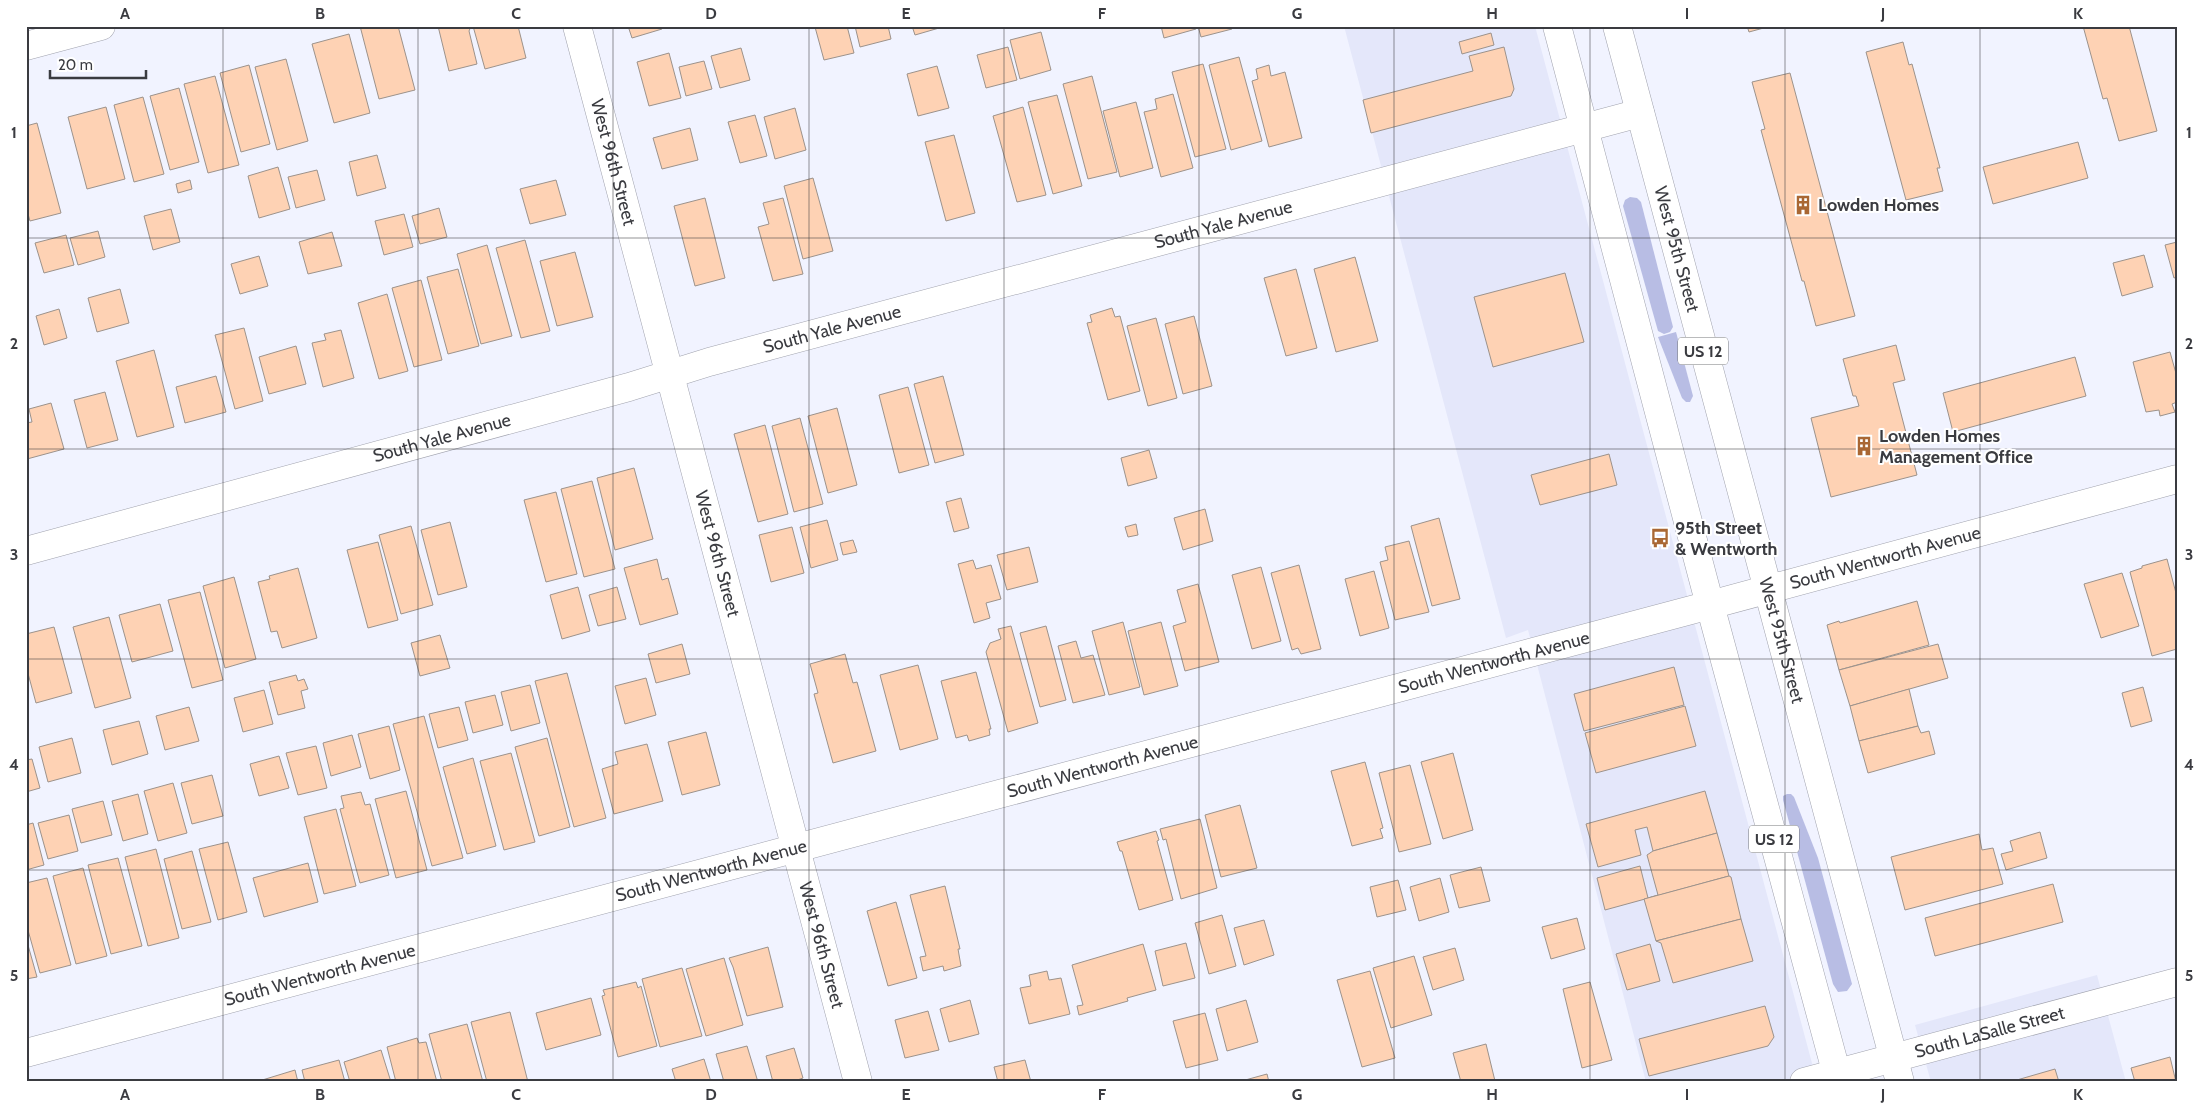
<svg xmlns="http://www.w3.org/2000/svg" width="2203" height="1108" font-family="Cabin,sans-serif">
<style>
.built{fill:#e4e7fa}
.green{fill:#b8bde4}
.building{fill:#fed2b4;stroke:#9c928b}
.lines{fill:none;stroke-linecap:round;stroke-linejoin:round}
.minor-casing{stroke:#a1a3ae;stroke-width:29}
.major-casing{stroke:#a1a3ae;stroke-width:29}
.minor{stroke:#fff;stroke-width:28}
.major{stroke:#fff;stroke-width:28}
.grid{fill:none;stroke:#3a3b40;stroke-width:1;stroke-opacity:0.55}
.labels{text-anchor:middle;stroke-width:4;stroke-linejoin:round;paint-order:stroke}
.shield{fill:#fff;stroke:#757679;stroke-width:1}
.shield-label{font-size:16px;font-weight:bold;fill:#3a3b40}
.street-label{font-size:18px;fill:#3a3b40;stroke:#fff}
.poi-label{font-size:18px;font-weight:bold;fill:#3a3b40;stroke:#fff;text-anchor:start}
.neatline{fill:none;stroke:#3a3b40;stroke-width:2}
.grid-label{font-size:16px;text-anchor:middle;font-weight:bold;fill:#3a3b40}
</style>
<rect width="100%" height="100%" fill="#f1f3ff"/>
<g class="built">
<polygon points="1344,26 1535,26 1817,1082 1646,1082 1528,630 1506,638"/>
<polygon points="2097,975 2126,1082 1931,1082 1915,1025"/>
</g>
<g class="green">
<polygon points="1630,197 1637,198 1641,202 1673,327 1670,332 1664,334 1658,331 1623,206 1625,200"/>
<polygon points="1676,332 1693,396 1690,402 1686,402 1682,398 1658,337"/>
<polygon points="1787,794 1791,794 1794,797 1818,858 1852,984 1847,991 1838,992 1833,984 1783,800 1783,796"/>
</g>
<g class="building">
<polygon points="360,26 398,26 415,90 379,99"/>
<polygon points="438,26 471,26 469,31 477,64 449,71"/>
<polygon points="473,26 518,26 526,58 485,69"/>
<polygon points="628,26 661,26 662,29 632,38"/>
<polygon points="847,26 854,53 824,60 815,27"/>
<polygon points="855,26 888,26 891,39 860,47"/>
<polygon points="912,26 946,26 915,35"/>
<polygon points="1161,26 1195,26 1196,29 1164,38"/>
<polygon points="1198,26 1231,26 1232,29 1201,37"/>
<polygon points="1747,26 1771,26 1749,32"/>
<polygon points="2083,26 2129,26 2157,131 2119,141 2107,98 2103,99"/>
<polygon points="1041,32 1051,70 1020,79 1010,40"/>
<polygon points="1491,33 1494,45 1462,54 1459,42"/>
<polygon points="349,34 370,113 334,123 312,44"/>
<polygon points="1903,42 1909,65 1912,64 1940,168 1937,168 1943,191 1906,200 1866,52"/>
<polygon points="1008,47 1017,80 986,88 977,55"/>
<polygon points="1504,47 1514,89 1511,96 1371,133 1363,100 1473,71 1469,56"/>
<polygon points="741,48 750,80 720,88 711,56"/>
<polygon points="669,53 681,98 649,106 637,62"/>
<polygon points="1239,57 1262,141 1231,150 1209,65"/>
<polygon points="286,59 308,141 277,150 255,67"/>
<polygon points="704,61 712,89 686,96 679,67"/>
<polygon points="1203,64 1226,149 1195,157 1172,72"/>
<polygon points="249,65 270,144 241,152 220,73"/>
<polygon points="1269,65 1271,76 1285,72 1302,138 1269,147 1252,81 1258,79 1256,69"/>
<polygon points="937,66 949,108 918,116 907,74"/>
<polygon points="1790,73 1855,316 1816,326 1804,281 1802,281 1761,130 1765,129 1752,82"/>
<polygon points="215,76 239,165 208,173 184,84"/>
<polygon points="1092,76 1117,172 1088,179 1063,84"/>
<polygon points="179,88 199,162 170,170 150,96"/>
<polygon points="1173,94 1193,168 1161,177 1144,112 1157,109 1155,99"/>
<polygon points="1057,95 1082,186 1053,194 1028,102"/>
<polygon points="143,97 164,174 134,182 114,105"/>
<polygon points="1136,102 1153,168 1120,177 1103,111"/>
<polygon points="106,107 125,179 87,189 68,117"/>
<polygon points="1023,107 1046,195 1017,202 993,116"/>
<polygon points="795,108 806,150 775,159 764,117"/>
<polygon points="755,115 767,156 740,163 728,122"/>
<polygon points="37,123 61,213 30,221 26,207 26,126"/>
<polygon points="690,128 698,160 662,169 653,138"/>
<polygon points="954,135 975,213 946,221 925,142"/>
<polygon points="2078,142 2088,178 1993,204 1983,167"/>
<polygon points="377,155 386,188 357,196 349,162"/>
<polygon points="278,167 290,209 259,218 248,176"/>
<polygon points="317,170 325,200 296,208 288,177"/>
<polygon points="813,178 833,251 803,259 784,186"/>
<polygon points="190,180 192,189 178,193 176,184"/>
<polygon points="556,180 566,215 530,224 520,189"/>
<polygon points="705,198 725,278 695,286 674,206"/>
<polygon points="783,198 803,274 773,281 758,227 769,224 763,203"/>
<polygon points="439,208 447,237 420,244 412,216"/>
<polygon points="171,209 180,242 153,250 144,216"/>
<polygon points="404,214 413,247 384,255 375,221"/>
<polygon points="98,231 105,257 78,265 70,238"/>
<polygon points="332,232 342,266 308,274 299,242"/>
<polygon points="66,235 74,265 44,273 35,243"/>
<polygon points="525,240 550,331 521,338 496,248"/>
<polygon points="2177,242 2177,277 2174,278 2165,245"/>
<polygon points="487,245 512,336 481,344 457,254"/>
<polygon points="575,252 593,317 557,326 540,261"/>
<polygon points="2144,255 2153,287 2122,296 2113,263"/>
<polygon points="259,256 268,286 240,294 231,264"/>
<polygon points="1355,257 1378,341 1336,352 1314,269"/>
<polygon points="458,269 479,346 448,354 427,277"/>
<polygon points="1296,269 1317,348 1286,356 1264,278"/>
<polygon points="1565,273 1584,342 1493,367 1474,297"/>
<polygon points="421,280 442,360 414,367 392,288"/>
<polygon points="120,289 129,323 97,332 88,298"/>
<polygon points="387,294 408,371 379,379 358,303"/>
<polygon points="1112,308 1115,317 1120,316 1140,391 1108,400 1087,323 1092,322 1090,315"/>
<polygon points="59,309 67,338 44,345 36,316"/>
<polygon points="1194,316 1212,386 1183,394 1165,324"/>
<polygon points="1156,318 1177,398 1148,406 1127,326"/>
<polygon points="244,328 263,401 235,409 215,335"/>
<polygon points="341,330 354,378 323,387 312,343 326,340 324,334"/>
<polygon points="1896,345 1905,380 1893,383 1917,475 1831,497 1811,418 1859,406 1856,396 1853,396 1843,359"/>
<polygon points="296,346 306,384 269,394 259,357"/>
<polygon points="154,350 174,427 137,437 116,361"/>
<polygon points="2170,352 2177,377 2177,402 2172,404 2175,412 2160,416 2159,410 2146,412 2133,362"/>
<polygon points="2075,357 2086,396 1953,432 1943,393"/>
<polygon points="216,376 226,412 185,423 176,387"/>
<polygon points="943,376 964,455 935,463 914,384"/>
<polygon points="908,387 929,465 899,473 879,395"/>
<polygon points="105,392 118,440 87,448 74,400"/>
<polygon points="51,403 64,449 27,459 26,423 32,422 29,409"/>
<polygon points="837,408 857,485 828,493 808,416"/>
<polygon points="800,418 823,504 794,512 772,426"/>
<polygon points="765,425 788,514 758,522 734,434"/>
<polygon points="1149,450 1157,478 1128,486 1121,458"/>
<polygon points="1609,454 1617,485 1540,505 1531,475"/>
<polygon points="634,468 653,539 615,550 597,478"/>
<polygon points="592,481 615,569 584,577 561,489"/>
<polygon points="556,492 577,574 546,582 524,500"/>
<polygon points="961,498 969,528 954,532 946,502"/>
<polygon points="1205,509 1213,541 1183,550 1174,518"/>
<polygon points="1439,518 1460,599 1432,606 1411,526"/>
<polygon points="827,520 838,560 811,568 800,527"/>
<polygon points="450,522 467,587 438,595 421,530"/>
<polygon points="1136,524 1138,535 1128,537 1125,527"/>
<polygon points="411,526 433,605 401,614 379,535"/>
<polygon points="792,527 804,573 771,582 759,535"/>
<polygon points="853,540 857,552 843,555 840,543"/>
<polygon points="1409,541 1429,612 1395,620 1380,562 1388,560 1385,547"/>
<polygon points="378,542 398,620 368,628 347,550"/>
<polygon points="1029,547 1038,582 1007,590 997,555"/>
<polygon points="657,559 662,580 668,578 678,614 640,625 624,568"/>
<polygon points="2167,559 2177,597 2177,649 2152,656 2130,572 2142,568 2142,566"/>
<polygon points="973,560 976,569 991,565 1001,599 986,603 990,618 974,623 958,564"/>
<polygon points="1299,565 1321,649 1301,654 1298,648 1292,650 1271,573"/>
<polygon points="1261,567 1281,641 1252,649 1232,575"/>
<polygon points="298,568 317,638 282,648 277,631 271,632 258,582 270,579 269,576"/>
<polygon points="1374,571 1389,628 1360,636 1345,579"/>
<polygon points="2122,573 2139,626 2101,638 2084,584"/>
<polygon points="234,577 256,659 225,668 203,586"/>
<polygon points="1198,584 1219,662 1185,671 1173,626 1186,622 1177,590"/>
<polygon points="578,587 590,631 562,639 550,595"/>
<polygon points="617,587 626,619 598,626 589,595"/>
<polygon points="200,592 223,680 192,688 168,600"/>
<polygon points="1917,601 1929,645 1839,670 1827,625 1839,621 1840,623"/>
<polygon points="160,604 173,651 132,662 119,615"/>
<polygon points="109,617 131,698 95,708 73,627"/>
<polygon points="1123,622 1140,687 1109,695 1092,631"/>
<polygon points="1161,622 1178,686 1144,695 1128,631"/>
<polygon points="1011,626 1038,723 1008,732 986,652 990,643 1001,639 998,629"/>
<polygon points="1046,626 1066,700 1040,707 1020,633"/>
<polygon points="54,627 72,693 36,703 26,666 26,634"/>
<polygon points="440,635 450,668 420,676 411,643"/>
<polygon points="1076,641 1081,658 1093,655 1105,695 1073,703 1058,646"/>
<polygon points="682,644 690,674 656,683 648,654"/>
<polygon points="1938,644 1948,678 1850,706 1839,670"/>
<polygon points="845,654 853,683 857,682 876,751 833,763 814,694 818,693 810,664"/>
<polygon points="918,665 938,739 900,750 880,675"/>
<polygon points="1674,667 1684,705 1584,731 1574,694"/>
<polygon points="976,672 991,729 989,729 990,735 969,741 967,735 956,738 941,681"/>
<polygon points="567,673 606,818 574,827 535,681"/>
<polygon points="296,675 298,681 304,679 308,689 301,691 305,708 278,715 269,682"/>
<polygon points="646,678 656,715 625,724 615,686"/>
<polygon points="530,685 540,723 511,731 501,692"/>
<polygon points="2143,687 2152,721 2131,727 2122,693"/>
<polygon points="1909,689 1918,726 1859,741 1850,706"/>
<polygon points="264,690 273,724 243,732 234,698"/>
<polygon points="495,695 503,725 473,733 465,702"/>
<polygon points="1685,706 1696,746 1596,773 1585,733"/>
<polygon points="189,707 199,741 165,750 156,716"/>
<polygon points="459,707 468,740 438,748 429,714"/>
<polygon points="424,716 463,858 432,866 393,724"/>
<polygon points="139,721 148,754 112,765 103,730"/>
<polygon points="389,726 400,770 370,779 358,734"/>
<polygon points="1918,726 1921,733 1929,731 1935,754 1868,773 1859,741"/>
<polygon points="706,732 720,785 682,795 668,742"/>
<polygon points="352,735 361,767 331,776 323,743"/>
<polygon points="72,738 81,773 48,782 39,747"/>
<polygon points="547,738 570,827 539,836 515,747"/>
<polygon points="647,744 663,801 614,814 602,769 618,764 615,752"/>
<polygon points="316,746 327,788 298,795 286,753"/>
<polygon points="511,753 535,842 504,850 480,761"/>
<polygon points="1453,753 1473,830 1443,839 1421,762"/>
<polygon points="279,756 289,788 259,796 250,764"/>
<polygon points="473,758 496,846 467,854 443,767"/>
<polygon points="32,759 40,788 26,792 26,760"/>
<polygon points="1365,762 1383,828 1380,829 1383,838 1352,846 1331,771"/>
<polygon points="1410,765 1431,844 1399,852 1379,773"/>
<polygon points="212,775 223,816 192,824 181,783"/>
<polygon points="173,783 187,833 158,841 144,791"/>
<polygon points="406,791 427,870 396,878 375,799"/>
<polygon points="1705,791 1717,833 1653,851 1647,827 1635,830 1641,855 1598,867 1586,824"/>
<polygon points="361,792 365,805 370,804 389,875 360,883 340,809 344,808 341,796"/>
<polygon points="138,794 148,834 123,841 112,801"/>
<polygon points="103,801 112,835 81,843 72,809"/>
<polygon points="1240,805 1257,868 1221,877 1205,815"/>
<polygon points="336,809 356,886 324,894 304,817"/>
<polygon points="69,815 78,851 48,859 38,823"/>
<polygon points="1200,819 1217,888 1181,899 1166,839 1163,840 1160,829"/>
<polygon points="33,823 44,865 26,870 26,825"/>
<polygon points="1156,831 1159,840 1157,841 1173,900 1139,910 1122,851 1120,851 1117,842"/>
<polygon points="2040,832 2047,858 2006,870 2001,854 2013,851 2010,841"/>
<polygon points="1717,833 1729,876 1605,910 1597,878 1640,866 1648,898 1658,895 1647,855 1653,851"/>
<polygon points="1979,834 1982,850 1993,848 2003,884 1905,910 1891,857"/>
<polygon points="228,842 247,912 218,920 199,849"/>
<polygon points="156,849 179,938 148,946 125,857"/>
<polygon points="192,851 211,922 182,929 164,859"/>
<polygon points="118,858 142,946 111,954 88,865"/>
<polygon points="308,863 318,902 264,917 253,878"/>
<polygon points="1481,867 1490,901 1459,908 1450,875"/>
<polygon points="83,868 107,956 76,964 53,876"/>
<polygon points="1729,876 1731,877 1741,919 1656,941 1644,899"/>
<polygon points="47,878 71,965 40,973 26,923 26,883"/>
<polygon points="1440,878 1449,912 1419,921 1410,887"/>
<polygon points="1398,880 1406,910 1377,917 1370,887"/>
<polygon points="2053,884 2063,922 1935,956 1925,918"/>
<polygon points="945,886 960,949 958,949 961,966 944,971 943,966 923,971 920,957 926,956 910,895"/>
<polygon points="896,902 917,978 888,986 867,911"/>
<polygon points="1222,915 1236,966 1209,974 1195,923"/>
<polygon points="1577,918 1585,949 1551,959 1542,927"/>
<polygon points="1741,919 1753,961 1673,983 1661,943 1656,941"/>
<polygon points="1264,920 1274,955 1244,965 1234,928"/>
<polygon points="26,938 37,977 26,979"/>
<polygon points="1186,943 1195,978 1163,986 1155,951"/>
<polygon points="1143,944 1156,990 1127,998 1128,1001 1079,1015 1077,1006 1083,1005 1072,965"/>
<polygon points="1650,944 1660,981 1627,990 1616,954"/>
<polygon points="768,947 783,1007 747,1016 733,967 729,958"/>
<polygon points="1455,948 1464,980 1433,990 1423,957"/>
<polygon points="1414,956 1432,1015 1391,1028 1373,968"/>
<polygon points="724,958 743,1025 706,1036 686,969"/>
<polygon points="682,968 702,1036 660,1047 642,979"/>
<polygon points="1047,971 1049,980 1061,978 1070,1014 1029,1024 1020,988 1031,986 1029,975"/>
<polygon points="1370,971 1395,1058 1362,1067 1337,980"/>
<polygon points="636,982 638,988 641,986 657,1046 618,1057 602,996 605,995 603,990"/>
<polygon points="1590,982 1612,1060 1582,1068 1563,989"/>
<polygon points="591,998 601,1035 546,1050 536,1013"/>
<polygon points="970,1000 979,1034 949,1042 940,1009"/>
<polygon points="1246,1000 1258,1042 1227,1051 1216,1009"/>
<polygon points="1765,1006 1774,1037 1768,1046 1649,1076 1639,1039"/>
<polygon points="928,1011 939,1050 905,1058 895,1020"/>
<polygon points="510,1012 528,1082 487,1082 471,1022"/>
<polygon points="1205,1013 1218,1060 1186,1068 1173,1021"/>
<polygon points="467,1024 483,1082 442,1082 429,1034"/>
<polygon points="417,1038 419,1043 426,1042 437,1082 396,1082 387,1047"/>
<polygon points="1486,1044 1495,1081 1461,1082 1453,1053"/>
<polygon points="747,1046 758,1082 724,1082 716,1054"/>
<polygon points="794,1048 803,1078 792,1082 773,1082 766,1056"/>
<polygon points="381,1050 391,1082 350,1082 344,1062"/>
<polygon points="2170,1057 2176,1082 2135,1082 2131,1068"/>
<polygon points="704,1059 711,1082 676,1082 672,1069"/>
<polygon points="339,1060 345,1082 305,1082 302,1070"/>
<polygon points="1025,1060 1031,1082 998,1082 994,1067"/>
<polygon points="2055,1069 2059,1082 2010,1082"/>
<polygon points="295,1070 298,1082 259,1082 259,1081"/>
<polygon points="1267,1074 1269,1082 1238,1082"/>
</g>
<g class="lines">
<defs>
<g id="minor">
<path id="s1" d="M577,26L858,1082"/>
<polyline points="26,46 101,26"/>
<path id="s2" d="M26,551L629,387L709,362L1640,113"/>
<path id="s3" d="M26,1053L1710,605L2177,479"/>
<path id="s4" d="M1804,1082L2177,982"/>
</g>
<g id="major">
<polyline points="1557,26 1710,605 1839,1082"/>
<path id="s5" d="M1617,26L1900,1082"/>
</g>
</defs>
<use href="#minor" class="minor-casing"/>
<use href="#major" class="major-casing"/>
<use href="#minor" class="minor"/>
<use href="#major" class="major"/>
</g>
<path class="grid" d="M223,26V1082M418,26V1082M613,26V1082M809,26V1082M1004,26V1082M1199,26V1082M1394,26V1082M1590,26V1082M1785,26V1082M1980,26V1082M26,238H2177M26,449H2177M26,659H2177M26,870H2177"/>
<defs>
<symbol id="building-bare" viewBox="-9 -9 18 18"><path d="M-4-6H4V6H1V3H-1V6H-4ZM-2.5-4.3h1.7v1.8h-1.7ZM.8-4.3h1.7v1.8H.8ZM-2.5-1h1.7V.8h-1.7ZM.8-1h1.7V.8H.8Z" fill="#a96733" stroke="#fff" stroke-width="2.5" paint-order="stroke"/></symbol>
<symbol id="bus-bare" viewBox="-9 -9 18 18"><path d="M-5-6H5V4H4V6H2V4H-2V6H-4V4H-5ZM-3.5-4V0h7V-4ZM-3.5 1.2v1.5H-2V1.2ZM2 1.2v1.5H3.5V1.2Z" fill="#a96733" stroke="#fff" stroke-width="2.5" paint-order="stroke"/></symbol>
</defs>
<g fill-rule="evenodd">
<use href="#building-bare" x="1789" y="191" width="28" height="28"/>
<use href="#building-bare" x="1850" y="432" width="28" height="28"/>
<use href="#bus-bare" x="1646" y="524" width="28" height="28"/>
</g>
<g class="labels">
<g class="shield">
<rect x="1678" y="337.5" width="50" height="27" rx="4"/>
<rect x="1749" y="825.5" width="50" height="27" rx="4"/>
</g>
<g class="shield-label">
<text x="1703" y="357">US 12</text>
<text x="1774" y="845">US 12</text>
</g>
<g class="street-label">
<text dy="6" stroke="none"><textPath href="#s1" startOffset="141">West 96th Street</textPath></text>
<text dy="6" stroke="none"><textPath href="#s2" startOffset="1241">South Yale Avenue</textPath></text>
<text dy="6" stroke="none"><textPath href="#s5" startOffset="231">West 95th Street</textPath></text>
<text dy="6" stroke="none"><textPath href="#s2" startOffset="836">South Yale Avenue</textPath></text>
<text dy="6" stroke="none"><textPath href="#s2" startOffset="431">South Yale Avenue</textPath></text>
<text dy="6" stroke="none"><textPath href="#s1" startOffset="546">West 96th Street</textPath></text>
<text dy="6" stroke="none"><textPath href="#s3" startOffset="1924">South Wentworth Avenue</textPath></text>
<text dy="6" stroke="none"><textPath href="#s5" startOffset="636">West 95th Street</textPath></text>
<text dy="6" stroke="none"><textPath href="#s3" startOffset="1519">South Wentworth Avenue</textPath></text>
<text dy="6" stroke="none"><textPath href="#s3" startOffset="1114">South Wentworth Avenue</textPath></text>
<text dy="6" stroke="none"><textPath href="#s3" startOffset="709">South Wentworth Avenue</textPath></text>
<text dy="6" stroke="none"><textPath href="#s1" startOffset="951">West 96th Street</textPath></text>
<text dy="6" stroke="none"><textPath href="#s3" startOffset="304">South Wentworth Avenue</textPath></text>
<text dy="6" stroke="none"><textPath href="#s4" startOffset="192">South LaSalle Street</textPath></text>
</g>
<g class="poi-label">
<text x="1818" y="211">Lowden Homes</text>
<text x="1879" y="442">Lowden Homes<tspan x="1879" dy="21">Management Office</tspan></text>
<text x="1675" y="534">95th Street<tspan x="1675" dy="21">&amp; Wentworth</tspan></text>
</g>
</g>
<rect width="2203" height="1108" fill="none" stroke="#ffffff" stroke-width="55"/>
<path d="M50 70v8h96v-8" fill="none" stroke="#3a3b40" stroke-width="2.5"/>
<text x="58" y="70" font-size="15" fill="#3a3b40" stroke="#ffffff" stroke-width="4" paint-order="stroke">20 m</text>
<rect x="28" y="28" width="2148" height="1052" class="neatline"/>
<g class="grid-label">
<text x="125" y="19">A</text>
<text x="320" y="19">B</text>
<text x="516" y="19">C</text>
<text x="711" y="19">D</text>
<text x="906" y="19">E</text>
<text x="1102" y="19">F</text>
<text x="1297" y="19">G</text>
<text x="1492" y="19">H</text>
<text x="1687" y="19">I</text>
<text x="1883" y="19">J</text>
<text x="2078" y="19">K</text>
<text x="14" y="138">1</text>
<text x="2189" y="138">1</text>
<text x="14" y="349">2</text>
<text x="2189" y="349">2</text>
<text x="14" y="560">3</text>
<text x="2189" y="560">3</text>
<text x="14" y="770">4</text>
<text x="2189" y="770">4</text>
<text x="14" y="981">5</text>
<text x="2189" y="981">5</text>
<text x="125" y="1100">A</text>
<text x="320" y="1100">B</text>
<text x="516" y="1100">C</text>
<text x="711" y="1100">D</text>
<text x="906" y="1100">E</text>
<text x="1102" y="1100">F</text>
<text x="1297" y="1100">G</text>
<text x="1492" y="1100">H</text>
<text x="1687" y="1100">I</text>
<text x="1883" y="1100">J</text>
<text x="2078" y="1100">K</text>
</g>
</svg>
